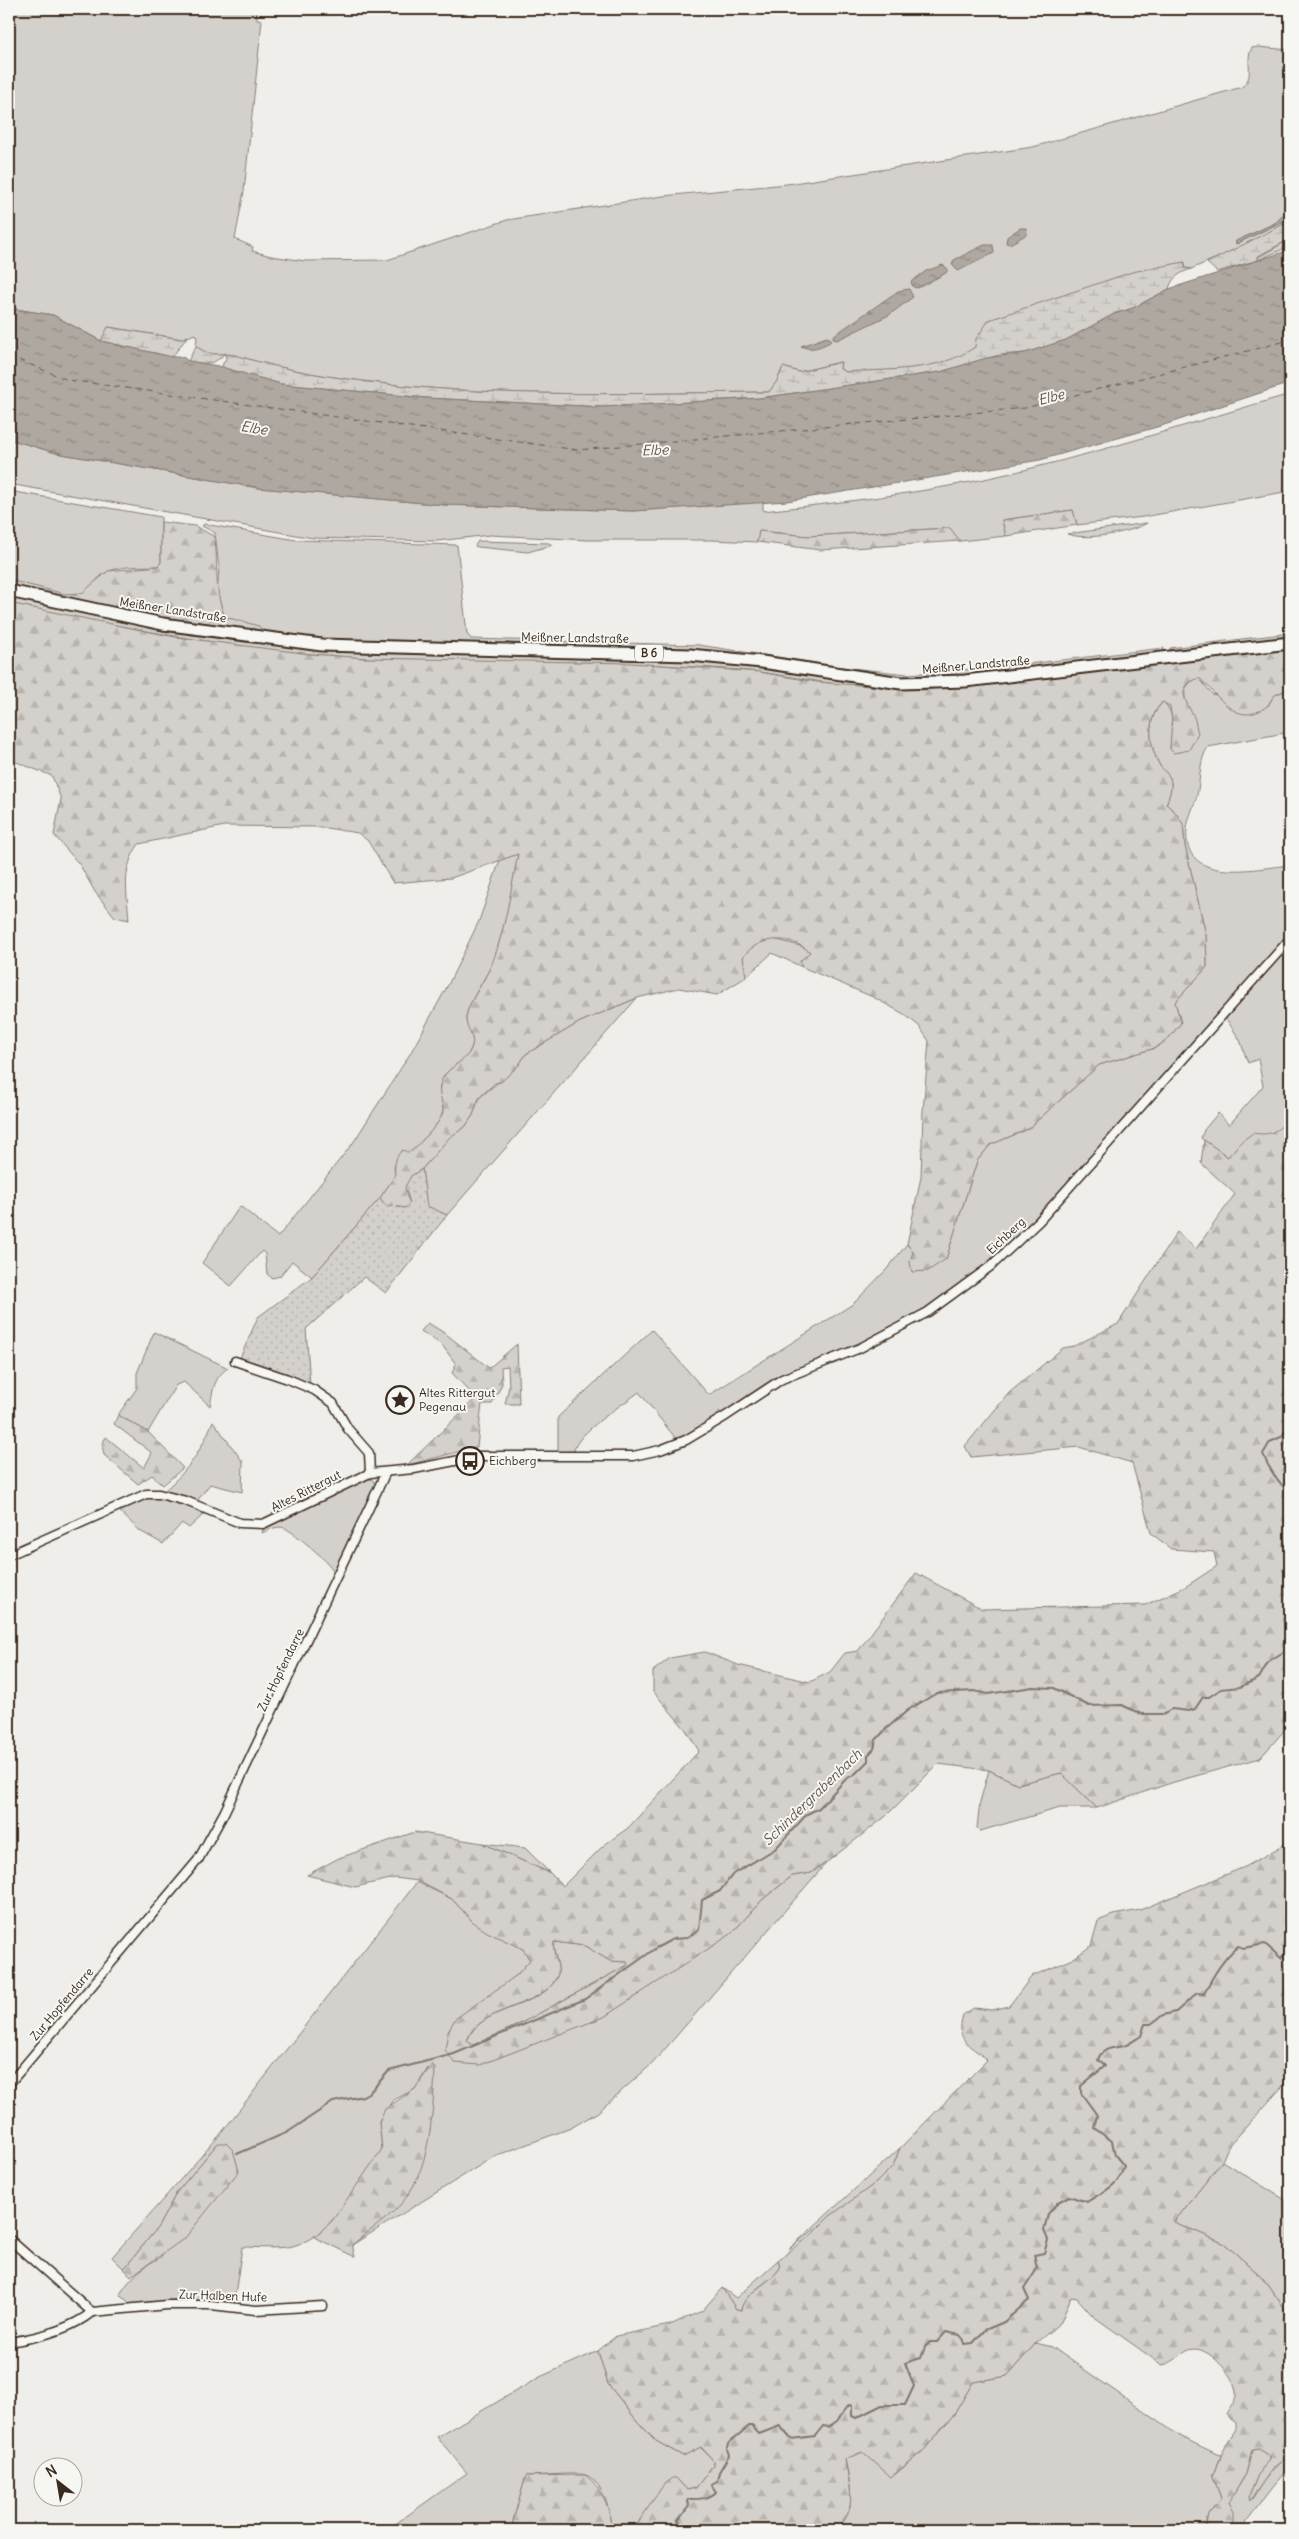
<svg xmlns="http://www.w3.org/2000/svg" width="1299" height="2539" font-family="Delius,sans-serif">
<style>
.grass{fill:#d4d1cc;stroke:#887e75}
.forest{fill:url(#forest-firs);stroke:#887e75;fill-rule:evenodd}
.wetland{fill:url(#wetland-marsh);stroke:#887e75}
.park{fill:url(#park-dots);stroke:#887e75}
.water{fill:url(#water-ripples);stroke:#81766d}
.lines{fill:none;stroke-linecap:round;stroke-linejoin:round}
.stream{stroke:#81766d;stroke-width:2}
.ferry{stroke:#64564c;stroke-width:1;stroke-dasharray:6 5;stroke-linecap:butt}
.minor-casing{stroke:#3b2a1e;stroke-width:11}
.primary-casing{stroke:#3b2a1e;stroke-width:15}
.minor{stroke:#f6f6f2;stroke-width:8}
.primary{stroke:#f6f6f2;stroke-width:11}
.labels{text-anchor:middle;stroke-width:4;stroke-linejoin:round;paint-order:stroke}
.shield{fill:#f6f6f2;stroke:#73675e;stroke-width:1}
.shield-label{font-size:11px;font-weight:bold;fill:#3b2a1e}
.street-label{font-size:12px;fill:#3b2a1e;stroke:#f6f6f2}
.poi-label{font-size:12px;fill:#3b2a1e;stroke:#f6f6f2;text-anchor:start}
.water-label{font-size:14px;font-style:italic;fill:#64564c;stroke:#f6f6f2}
</style>
<defs>
<pattern id="forest-firs" width="22" height="20" patternUnits="userSpaceOnUse" patternTransform="scale(1.25)"><rect width="22" height="20" fill="#d4d1cc"/><path d="M5 1l3.5 6h-7zM16 11l3.5 6h-7z" fill="#b7b4af"/></pattern>
<pattern id="wetland-marsh" width="20" height="14" patternUnits="userSpaceOnUse" patternTransform="scale(1.25)"><rect width="20" height="14" fill="#d4d1cc"/><path d="M1 5h8M5 5V1M11 12h8M15 12V8" fill="none" stroke="#b7b4af"/></pattern>
<pattern id="park-dots" width="8" height="8" patternUnits="userSpaceOnUse" patternTransform="scale(1.25)"><rect width="8" height="8" fill="#d4d1cc"/><path d="M2 2h.1M6 6h.1" fill="none" stroke="#b7b4af" stroke-width="1.8" stroke-linecap="round"/></pattern>
<pattern id="water-ripples" width="26" height="14" patternUnits="userSpaceOnUse" patternTransform="scale(1.25)"><rect width="26" height="14" fill="#afa8a1"/><path d="M2 4q2-2 4 0t4 0M15 11q2-2 4 0t4 0" fill="none" stroke="#908983"/></pattern>
</defs>
<rect width="100%" height="100%" fill="#efeeea"/>
<filter id="ink" filterUnits="userSpaceOnUse"><feTurbulence type="fractalNoise" baseFrequency=".02" numOctaves="2"/><feDisplacementMap in="SourceGraphic" scale="10" xChannelSelector="R" yChannelSelector="G"/><feConvolveMatrix kernelMatrix="1 2 1 2 8 2 1 2 1" color-interpolation-filters="sRGB"/></filter>
<g filter="url(#ink)">
<g class="grass">
<path d="M9,9H257V19L262,20L244,191L235,239L253,247L252,251L271,256L305,261L387,260L507,220L663,196L787,184L1033,147L1242,87C1256,76 1244,61 1252,48L1258,47L1290,50V209L1275,223L1236,241V244L1290,218V221L1235,250L1191,269L1185,268V262L989,320C985,329 981,342 974,348C949,372 879,370 846,372L840,369V362L799,372L783,367L777,381L769,392C642,393 514,398 387,384C336,378 287,371 238,356C220,351 212,359 196,346L197,338L195,334L182,339L109,327L101,341L53,315L9,308Z"/>
<polygon points="1290,239 1290,246 1258,260 1257,258"/>
<path d="M1290,394V491L1143,517L1077,525L1073,510L1002,520L1006,536L960,541L949,528L808,536L760,531L757,542L712,540H589L490,535L437,541L313,538L9,484V439L56,453L259,488L445,505L633,511L763,502V511C836,503 908,495 980,480C1085,458 1187,424 1290,394Z"/>
<path d="M9,491L161,517V562L158,566C140,567 116,564 101,576C94,581 91,591 81,593C59,599 30,586 9,580Z"/>
<path d="M1147,523C1130,533 1086,541 1067,534Z"/>
<polygon points="204,524 296,540 457,545 467,634 471,639 699,645 841,667 908,674 1002,667 1164,648 1162,654 975,677 913,680 813,666 363,644 259,633 239,622 225,617 217,594 219,568 215,533 202,526"/>
<polygon points="478,541 549,543 552,545 528,552 478,547 475,546"/>
<path d="M9,595L232,637L698,658L783,669L983,683C964,686 944,689 924,690C868,693 813,679 758,672C725,668 692,667 660,665C561,659 462,664 364,658C244,651 126,629 9,603Z"/>
<polygon points="1290,633 1290,639 1171,651 1170,648"/>
<path d="M1199,678L1212,694L1268,706L1274,695L1290,689V732L1208,747C1198,761 1201,783 1196,799C1193,808 1188,819 1187,828C1181,887 1256,868 1290,865V935L1077,1172L1028,1229L1002,1253L932,1307L860,1344L775,1380L722,1415L719,1411L721,1415L677,1440L639,1392C625,1403 576,1433 574,1451L558,1453V1417L652,1330L709,1395L853,1304L888,1268L907,1244L913,1252L910,1262L946,1259L977,1161L990,1145L1028,1129L1099,1065L1155,1048L1167,1040L1181,1023L1175,1002L1207,967L1206,935L1185,846L1183,824L1175,812L1166,804C1169,796 1173,788 1170,778C1168,773 1163,771 1160,766C1149,746 1145,719 1163,702C1177,713 1171,733 1170,749L1193,717C1184,702 1178,685 1199,678Z"/>
<path d="M518,854C512,888 506,925 494,958C489,975 468,1001 466,1017C465,1029 477,1037 471,1049C466,1063 443,1067 440,1086C438,1094 444,1104 443,1112C439,1126 422,1140 412,1151L407,1153L394,1166L395,1176L380,1198L312,1277L292,1261L280,1276L272,1278L267,1274L265,1254L262,1251L231,1286L202,1263L240,1206L278,1237L353,1143L410,1054L448,985L479,921L500,860Z"/>
<polygon points="770,938 804,947 810,952 808,956 800,961 802,967 772,953 746,977 743,957 751,947"/>
<polygon points="1290,946 1290,1106 1288,1107 1288,1119 1279,1129 1267,1136 1242,1141 1228,1157 1201,1138 1204,1130 1218,1113 1229,1125 1263,1086 1258,1059 1248,1063 1240,1040 1225,1017"/>
<polygon points="637,998 447,1215 426,1206 422,1169 450,1136 465,1127 473,1115 479,1098 518,1066 526,1054 580,1022"/>
<path d="M154,1332L228,1368C214,1377 213,1390 210,1406L184,1382L176,1385L148,1432L118,1415L137,1388V1373Z"/>
<path d="M213,1421L243,1462L242,1492L210,1484L197,1501L164,1491C190,1468 200,1453 213,1421Z"/>
<path d="M366,1477L374,1481L375,1487L334,1572C330,1562 295,1533 285,1528C277,1525 269,1530 262,1533L265,1525Z"/>
<path d="M149,1498C170,1498 186,1503 205,1513L189,1528L182,1523L163,1544L140,1531L118,1510L134,1501Z"/>
<polygon points="989,1770 1018,1784 1061,1773 1097,1808 1060,1808 980,1831 977,1828 980,1802"/>
<polygon points="482,1843 525,1848 550,1873"/>
<path d="M827,1862L653,2063L598,2112L571,2128L495,2156L352,2245L400,2205L428,2068L415,2089L394,2100L379,2121L382,2149C361,2180 334,2234 296,2245C280,2250 258,2247 242,2247L234,2302L182,2299L130,2304L120,2294C132,2276 142,2267 161,2257L218,2143L177,2192L158,2227L124,2269L112,2257L219,2136L417,1882L452,1899L474,1923L523,1949L530,1960L517,1975L448,2032L480,2065L506,2054L731,1934L762,1900L792,1876L811,1873Z"/>
<path d="M554,1942L585,1946L610,1961L627,1962L628,1965L516,2026L473,2045L467,2041C479,2006 540,2009 556,1979C563,1967 551,1954 554,1942Z"/>
<polygon points="900,2148 893,2166 877,2182 789,2249"/>
<polygon points="1222,2161 1290,2203 1290,2316 1262,2277 1225,2244 1174,2222"/>
<path d="M778,2260L780,2268C769,2284 745,2291 741,2310L736,2309L722,2288L736,2298Z"/>
<path d="M1036,2343L1052,2347L1181,2437L1221,2456L1213,2476L1221,2498L1208,2514L1205,2530H836C858,2510 850,2486 845,2459L863,2452L892,2477L924,2450L955,2413L973,2382L1007,2376Z"/>
<path d="M598,2351L608,2384L638,2422L656,2441L683,2456L700,2447L713,2460V2465L696,2488L687,2490L676,2478L665,2484L633,2530H614C609,2513 605,2483 586,2475C576,2472 538,2476 526,2476L513,2521L514,2530H387L467,2473L437,2437L540,2377Z"/>
<path d="M1258,2449L1269,2456V2460L1260,2470L1249,2497L1253,2499C1263,2479 1274,2467 1290,2454V2465L1240,2530H1229L1234,2524L1229,2502L1246,2474L1252,2450Z"/>
</g>
<g class="forest">
<polygon points="1073,510 1077,525 1006,536 1002,520"/>
<path d="M161,522L195,526L215,537C218,564 214,593 225,617L259,626L261,629L259,633L147,617L9,588V580L65,594L82,593L108,571L158,566L161,562Z"/>
<polygon points="950,528 960,541 821,550 757,542 759,531 808,536"/>
<path d="M9,603L175,637L310,654L367,658L631,663L759,672L817,682L923,690L1290,646V689C1286,691 1279,692 1275,695C1271,698 1270,704 1266,707C1235,729 1219,694 1199,678C1173,687 1187,702 1194,717C1196,722 1196,728 1198,733L1189,750L1174,753L1170,749L1172,719L1170,707L1163,702C1145,718 1149,747 1160,766C1163,771 1168,773 1170,778C1173,788 1169,796 1166,804L1175,812L1183,824L1185,846L1206,935L1207,967L1175,1002L1181,1023L1167,1040L1155,1048L1099,1065L1028,1129L990,1145L977,1161L946,1259L928,1271L912,1272L910,1262L913,1252L907,1244L921,1177L923,1111L929,1041L919,1026L904,1014L873,997L802,967L800,961L810,952C790,935 759,935 743,957L746,977L717,995L679,988L637,998L580,1022L526,1054L518,1066L501,1082L495,1083L479,1098L473,1115L465,1127L450,1137L422,1169L411,1176L407,1197L410,1203L405,1208L385,1205L380,1198L395,1176C394,1166 395,1155 403,1150L407,1152L412,1151C422,1140 439,1126 443,1112C444,1104 438,1094 440,1086C443,1067 466,1063 471,1049C477,1037 465,1029 466,1017C468,1002 489,975 494,958C506,925 511,889 518,854L451,878L393,883L368,841L358,833L320,827L224,826L139,844C121,869 127,890 129,920L115,917L95,892L80,865L54,835L61,799L52,776L9,759Z"/>
<path d="M1290,1106V1724L1260,1758L1174,1782L1097,1808L1061,1773L1018,1784L989,1770L938,1764L885,1817L827,1862L811,1873L792,1876L762,1900L731,1934L604,2017L480,2065L455,2063L445,2050L448,2032L455,2019L517,1975L530,1960L523,1949L487,1932L474,1923L452,1899L418,1881L395,1878L355,1887L307,1875L339,1858L415,1832L482,1843L550,1873L563,1886L604,1845L628,1828L699,1751L686,1730L653,1691V1671L670,1658L705,1652L738,1665L810,1682L830,1672L845,1653L858,1651L916,1573L982,1609L1145,1605L1185,1587L1217,1566L1214,1552L1171,1549L1151,1533L1132,1463L1079,1447L971,1457L965,1446L1009,1393L1063,1348L1074,1346L1118,1324L1177,1232L1196,1249L1235,1194L1201,1163L1204,1140L1228,1157L1242,1141L1253,1133C1270,1136 1277,1132 1288,1119V1107ZM554,1942L585,1946L610,1961L627,1962L628,1965L516,2026L473,2045L467,2041C476,2008 541,2007 556,1979C563,1967 551,1954 554,1942Z"/>
<polygon points="428,1323 446,1334 489,1368 517,1344 519,1404 505,1404 509,1386 508,1366 501,1367 502,1384 492,1404 482,1404 477,1447 407,1465 476,1398 452,1373 456,1364 442,1345 421,1331"/>
<polygon points="118,1415 148,1432 183,1468 163,1485 152,1475 138,1484 104,1455 102,1444 106,1437 144,1468 152,1453 114,1424"/>
<path d="M1290,1841V2078L1228,2147L1222,2161L1174,2222L1225,2244L1262,2277L1290,2316V2454L1272,2469L1250,2501L1249,2497L1260,2470L1269,2460V2456L1258,2449L1252,2450L1246,2474L1229,2502L1234,2512V2524L1229,2530H1205L1208,2514L1221,2498L1213,2476L1227,2443L1236,2429V2423L1226,2415C1229,2409 1236,2401 1236,2394C1237,2378 1211,2349 1195,2349C1182,2349 1177,2363 1162,2365L1093,2316L1077,2298L1071,2297L1061,2322L1036,2343L1007,2376L973,2382L955,2413L924,2450L891,2477L863,2452L845,2459C849,2487 859,2509 836,2530L823,2528L822,2530H633L664,2484L672,2478H676L687,2490L696,2488L713,2465V2460L701,2447L683,2456L656,2441L638,2422L608,2384L598,2351L616,2336L670,2325L702,2311L722,2288L736,2309L741,2310C745,2291 770,2284 780,2268L778,2260L811,2235L830,2216L877,2182L893,2166L900,2148L987,2060C970,2044 955,2043 963,2015L974,2008L992,2010L1009,2006L1032,1976L1071,1960L1091,1946L1098,1921L1113,1915L1140,1910L1247,1866Z"/>
<path d="M432,2064L435,2068C433,2111 431,2173 399,2206C385,2221 367,2232 352,2245L355,2257L314,2237L332,2221L382,2149L379,2121L385,2109L415,2089Z"/>
<polygon points="218,2143 226,2143 233,2150 239,2171 185,2238 131,2276 124,2269 158,2227 177,2192"/>
<path d="M585,2475C604,2489 608,2508 614,2530H514L513,2521L526,2476Z"/>
</g>
<g class="wetland">
<polygon points="1290,221 1290,239 1258,256 1258,260 1217,272 1207,263"/>
<path d="M1184,262L1185,268L1191,269C1180,273 1172,277 1169,289L1133,308L1114,314L1066,340L1025,353L999,355L940,372L760,398L603,407L426,398L281,384L224,369L222,365L226,359L225,353C214,366 204,364 188,361L196,346C212,359 220,351 238,356C287,371 336,378 387,384C514,398 642,393 769,392L777,381L783,367L799,372L841,362L840,369L846,372C888,369 940,372 975,347L976,339L989,320L1132,272Z"/>
<polygon points="108,327 181,339 188,336 172,357 101,341"/>
</g>
<polygon class="park" points="422,1169 427,1206 447,1215 386,1293 364,1277 306,1329 310,1385 240,1358 258,1317 312,1277 380,1198 385,1205 405,1208 410,1203 405,1187 411,1176"/>
<g class="water">
<polygon points="1290,209 1290,218 1236,244 1236,241 1275,223"/>
<polygon points="1020,228 1026,228 1027,234 1010,244 1006,243 1007,237"/>
<polygon points="984,245 993,245 994,253 958,271 952,265 954,260"/>
<polygon points="1290,250 1290,383 1164,425 1040,460 787,501 633,511 445,505 259,488 56,453 9,439 9,308 53,315 101,341 172,357 183,357 188,361 218,366 281,384 426,398 603,407 760,398 940,372 986,358 1025,353 1066,340 1114,314 1133,308 1169,289"/>
<polygon points="943,265 948,269 946,273 918,288 913,287 911,282 926,271"/>
<polygon points="909,289 913,297 889,315 837,340 833,339 833,336 898,291"/>
<path d="M827,337L831,339L830,342C820,347 811,351 801,346Z"/>
</g>
<g class="lines">
<g class="stream">
<path d="M1290,1425L1281,1437L1270,1442L1263,1454C1269,1470 1278,1481 1290,1494"/>
<polyline points="237,2154 288,2132 333,2102 363,2096 370,2092 389,2071 454,2054 585,1999 656,1948 673,1939 687,1938 699,1930 702,1900 720,1891 733,1874 775,1849 807,1814 819,1808 846,1779 855,1774 868,1761 868,1755 874,1749 876,1740 886,1729 908,1710 937,1693 974,1691 988,1694 1033,1687 1054,1688 1089,1706 1122,1705 1141,1714 1163,1714 1171,1709 1189,1711 1195,1709 1203,1697 1209,1697 1221,1689 1240,1687 1259,1678 1269,1661 1290,1648"/>
<path d="M685,2530V2526L678,2521L689,2506L688,2501L690,2499C700,2499 709,2499 716,2492L711,2484L717,2481L719,2472L729,2455L727,2449L730,2442L749,2426H752L759,2434L780,2426L791,2439L815,2436L823,2426L828,2427L837,2421L849,2405L852,2406V2416L856,2418L882,2405H905L914,2386L905,2363L921,2358L925,2347L930,2342H937L946,2332L960,2335L964,2340V2344L973,2343L985,2330L1004,2322L1029,2300L1024,2289L1037,2269L1034,2255L1044,2253L1048,2240L1044,2230L1048,2214L1058,2202L1069,2196L1087,2202C1103,2191 1118,2188 1124,2166L1115,2155L1112,2141L1094,2128L1097,2115L1081,2093V2086L1105,2066L1098,2060C1101,2048 1113,2048 1124,2046C1129,2044 1136,2039 1141,2036L1145,2024H1151L1163,2015L1176,2012L1197,1993L1204,1994C1212,1977 1223,1959 1238,1946L1243,1948L1265,1944L1281,1958L1290,1948"/>
</g>
<polyline class="ferry" points="9,356 68,380 578,450 1025,408 1290,340"/>
<defs>
<g id="minor">
<polyline points="235,1361 288,1379 314,1390 333,1403 348,1429 369,1453 370,1473"/>
<polyline points="9,1555 146,1494 159,1494 186,1501 240,1523 263,1524 370,1473 414,1469 480,1456 633,1456 660,1450 686,1440 726,1416 782,1379 860,1348 928,1312 991,1266 1039,1221 1290,939"/>
<polyline points="9,2084 198,1860 224,1813 386,1472"/>
<polyline points="9,2239 92,2312 167,2305 211,2305 256,2310 323,2306"/>
<path d="M9,2342C36,2338 70,2330 92,2312"/>
</g>
<polyline id="primary" points="9,591 163,624 322,645 690,655 762,662 901,683 965,681 1290,643"/>
</defs>
<use href="#minor" class="minor-casing"/>
<use href="#primary" class="primary-casing"/>
<use href="#minor" class="minor"/>
<use href="#primary" class="primary"/>
</g>
</g>
<defs>
<symbol id="sight-ring" viewBox="-11 -11 22 22"><circle r="9.5" fill="#f6f6f2" stroke="#3b2a1e" stroke-width="1.5"/><path d="M0-6L1.8-2.2L6-1.7L2.9 1.2L3.7 5.4L0 3.3L-3.7 5.4L-2.9 1.2L-6-1.7L-1.8-2.2Z" fill="#3b2a1e"/></symbol>
<symbol id="bus-ring" viewBox="-11 -11 22 22"><circle r="9.5" fill="#f6f6f2" stroke="#3b2a1e" stroke-width="1.5"/><path d="M-5-6H5V4H4V6H2V4H-2V6H-4V4H-5ZM-3.5-4V0h7V-4ZM-3.5 1.2v1.5H-2V1.2ZM2 1.2v1.5H3.5V1.2Z" fill="#3b2a1e"/></symbol>
</defs>
<g fill-rule="evenodd">
<use href="#sight-ring" x="384" y="1384" width="32" height="32"/>
<use href="#bus-ring" x="454" y="1445" width="32" height="32"/>
</g>
<g class="labels">
<rect class="shield" x="635" y="644.5" width="28" height="17" rx="4"/>
<g class="shield-label">
<text x="649" y="657">B 6</text>
</g>
<g class="street-label">
<text transform="translate(173 610) rotate(9)" y="4">Meißner Landstraße</text>
<text transform="translate(575 638) rotate(1)" y="4">Meißner Landstraße</text>
<text transform="translate(976 665) rotate(-5)" y="4">Meißner Landstraße</text>
<text transform="translate(1006 1236) rotate(-43)" y="4">Eichberg</text>
<text transform="translate(306 1491) rotate(-27)" y="4">Altes Rittergut</text>
<text transform="translate(281 1670) rotate(-64)" y="4">Zur Hopfendarre</text>
<text transform="translate(62 2004) rotate(-50)" y="4">Zur Hopfendarre</text>
<text transform="translate(223 2296) rotate(2)" y="4">Zur Halben Hufe</text>
</g>
<g class="poi-label">
<text x="419" y="1397">Altes Rittergut<tspan x="419" dy="14">Pegenau</tspan></text>
<text x="489" y="1465">Eichberg</text>
</g>
<g class="water-label">
<text transform="translate(1051 397) rotate(-15)" y="5">Elbe</text>
<text transform="translate(254 428) rotate(9)" y="5">Elbe</text>
<text transform="translate(655 450) rotate(-2)" y="5">Elbe</text>
<text transform="translate(812 1797) rotate(-44)" y="5">Schindergrabenbach</text>
</g>
</g>
<rect width="1299" height="2539" fill="none" stroke="#f6f6f2" stroke-width="30"/>
<rect x="15" y="15" width="1269" height="2509" fill="none" stroke="#3b2a1e" stroke-width="2" filter="url(#ink)"/>
<g transform="translate(58 2482) rotate(329)"><circle r="24" fill="#f6f6f2" stroke="#aba49d"/>
<path d="M0-4L9 19L0 12L-9 19Z" fill="#3b2a1e"/>
<text y="-8" font-size="14" font-weight="bold" text-anchor="middle" fill="#3b2a1e">N</text>
</g>
</svg>
